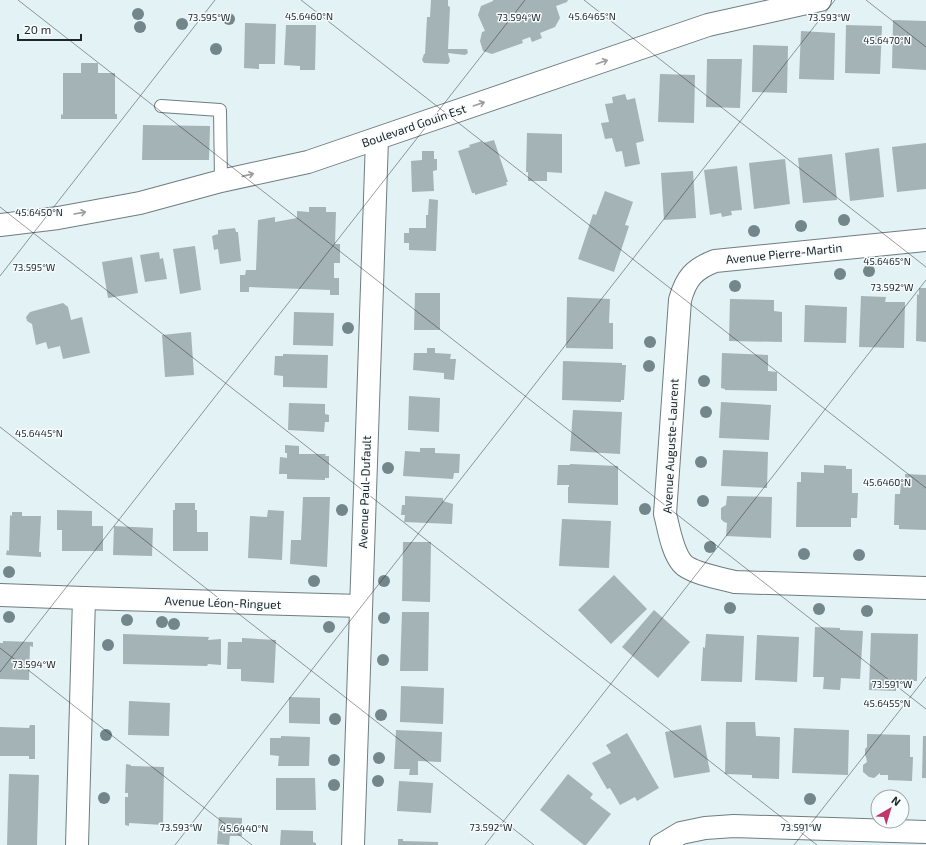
<svg xmlns="http://www.w3.org/2000/svg" width="926" height="845" font-family="'Exo 2',sans-serif">
<style>
.building{fill:#a4b3b6}
.lines{fill:none;stroke-linecap:round;stroke-linejoin:round}
.service-casing{stroke:#6f7d80;stroke-width:14}
.minor-casing{stroke:#6f7d80;stroke-width:24}
.tertiary-casing{stroke:#6f7d80;stroke-width:24}
.service{stroke:#fff;stroke-width:12}
.minor{stroke:#fff;stroke-width:22}
.tertiary{stroke:#fff;stroke-width:22}
.tree{fill:#73868a}
.oneway{stroke:#9b9d9e}
.ticks{fill:none;stroke:#202627;stroke-width:1;stroke-opacity:0.45}
.labels{text-anchor:middle;stroke-width:3;stroke-linejoin:round;paint-order:stroke}
.street-label{font-size:12px;fill:#202627;stroke:#f7fdfe}
.ticks-label{font-size:10px;text-anchor:middle;fill:#202627;stroke:#f7fdfe;stroke-width:3;stroke-linejoin:round;paint-order:stroke}
</style>
<rect width="100%" height="100%" fill="#e2f2f5"/>
<g class="building">
<polygon points="431,0 448,0 448,6 450,7 448,49 467,49 468,53 465,55 448,53 450,61 448,64 424,63 422,60 424,54 425,54 427,17 430,17"/>
<polygon points="493,0 568,0 567,2 556,6 560,18 555,27 540,33 542,38 532,42 530,37 522,40 523,43 492,54 483,51 480,41 482,32 485,31 478,15 481,6 493,1"/>
<polygon points="893,20 926,21 926,70 892,68"/>
<polygon points="245,23 276,24 275,64 259,64 259,69 244,68"/>
<polygon points="286,25 316,25 315,70 300,70 300,66 284,65"/>
<polygon points="846,25 882,26 880,74 845,73"/>
<polygon points="801,31 835,33 834,80 799,79"/>
<polygon points="753,45 788,46 787,93 752,92"/>
<polygon points="707,59 742,59 740,108 706,107"/>
<polygon points="81,63 98,63 98,73 115,73 115,114 117,114 117,119 61,119 61,114 63,115 63,73 81,73"/>
<polygon points="660,74 695,75 694,123 658,122"/>
<polygon points="625,94 627,100 635,98 644,141 636,143 640,164 625,167 622,151 616,152 612,138 605,139 601,123 609,122 605,104 613,103 612,97"/>
<polygon points="143,125 210,126 209,160 142,160"/>
<polygon points="527,133 562,134 562,173 547,172 547,181 528,181 528,172 526,172"/>
<polygon points="494,140 508,182 506,182 507,185 475,195 475,193 472,193 458,151 470,147 469,145 482,141 483,143"/>
<polygon points="926,143 926,189 897,192 892,147"/>
<polygon points="879,148 884,197 850,201 845,153"/>
<polygon points="422,151 434,151 434,159 437,159 437,170 433,171 434,191 412,192 411,161 422,160"/>
<polygon points="832,154 837,200 803,203 798,158"/>
<polygon points="785,159 790,204 754,209 749,163"/>
<polygon points="737,166 742,210 731,211 732,215 722,217 721,213 710,215 704,170"/>
<polygon points="693,171 696,218 664,220 661,173"/>
<polygon points="605,191 633,202 625,225 629,226 614,272 578,259 593,214 596,215"/>
<polygon points="429,199 438,200 436,251 409,250 409,243 404,243 404,233 409,233 409,228 426,228 426,215 428,215"/>
<polygon points="309,207 326,207 326,212 336,212 335,244 340,244 340,263 334,263 334,278 339,278 339,295 330,295 330,290 249,287 249,292 240,292 240,275 245,275 246,270 256,270 258,220 275,217 275,222 297,218 297,211 309,212"/>
<polygon points="235,228 236,232 238,232 241,261 220,264 218,249 214,250 212,236 218,234 218,230"/>
<polygon points="195,246 201,290 180,294 173,249"/>
<polygon points="159,252 160,259 163,258 167,279 145,282 140,255"/>
<polygon points="132,257 138,293 108,298 102,262"/>
<polygon points="919,288 926,288 926,342 916,341 917,294 919,295"/>
<polygon points="415,293 440,293 440,330 414,330"/>
<polygon points="861,296 886,297 885,302 905,302 904,348 859,347"/>
<polygon points="567,297 610,299 609,323 613,323 613,349 566,348"/>
<polygon points="730,299 774,300 774,311 782,312 782,342 729,341"/>
<polygon points="63,303 68,307 71,320 82,317 90,353 63,359 60,346 48,349 46,342 36,345 32,324 27,321 26,317 30,312"/>
<polygon points="805,305 847,307 846,343 804,342"/>
<polygon points="294,312 334,313 333,346 293,345"/>
<polygon points="191,332 194,375 165,377 162,335"/>
<polygon points="427,348 435,348 435,353 451,354 450,359 456,359 454,380 444,379 444,373 413,370 414,353 427,353"/>
<polygon points="722,353 768,355 768,371 777,372 777,391 725,390 725,389 721,388"/>
<polygon points="283,354 328,355 327,388 283,387 283,376 274,375 275,356 283,356"/>
<polygon points="563,361 622,363 622,365 626,365 624,400 621,400 621,402 562,400"/>
<polygon points="409,396 440,398 439,432 408,430"/>
<polygon points="721,402 771,405 769,440 719,438"/>
<polygon points="289,403 325,404 325,414 329,415 329,422 325,422 324,432 288,430"/>
<polygon points="573,410 622,412 620,454 570,451"/>
<polygon points="285,445 299,446 299,454 326,454 325,456 329,456 329,478 325,478 325,480 287,479 287,474 279,474 280,457 287,458 287,453 285,453"/>
<polygon points="420,448 435,448 435,453 460,454 459,473 454,473 453,479 403,476 405,451 420,452"/>
<polygon points="723,450 768,452 767,488 721,486"/>
<polygon points="570,464 618,466 618,505 568,503 568,487 569,487 569,485 557,485 558,465 570,465"/>
<polygon points="824,465 846,466 846,469 852,469 852,493 858,493 857,518 851,518 851,527 796,527 797,482 801,482 801,472 824,473"/>
<polygon points="905,474 926,475 926,530 899,529 899,525 894,525 895,494 900,494 901,481 905,481"/>
<polygon points="405,496 443,498 443,501 453,504 452,524 404,522 405,515 401,515 402,505 405,505"/>
<polygon points="727,496 772,497 771,538 726,536 727,523 724,522 721,519 721,508 726,505"/>
<polygon points="303,497 330,497 327,567 290,564 291,540 301,540"/>
<polygon points="175,503 195,503 195,510 197,510 197,532 208,532 208,551 173,551 173,510 175,510"/>
<polygon points="57,510 92,511 92,526 103,526 103,551 62,551 62,530 57,530"/>
<polygon points="268,510 284,511 282,560 248,558 250,516 267,517"/>
<polygon points="12,512 22,512 22,516 41,516 39,552 41,552 41,557 6,555 7,550 9,551 10,515 12,516"/>
<polygon points="562,519 611,521 609,568 559,566"/>
<polygon points="114,526 153,528 152,556 113,555"/>
<polygon points="403,542 431,542 430,602 402,601"/>
<polygon points="614,575 647,609 611,644 578,610"/>
<polygon points="654,610 690,642 658,678 622,647"/>
<polygon points="402,612 429,612 428,671 400,671"/>
<polygon points="815,627 840,628 840,630 863,631 860,679 841,678 840,690 823,689 824,677 813,677"/>
<polygon points="871,633 918,634 917,681 896,681 896,691 869,690"/>
<polygon points="123,634 209,637 208,640 221,639 221,665 208,664 207,666 123,664"/>
<polygon points="706,634 744,636 742,682 701,681 703,647 705,648"/>
<polygon points="757,635 799,637 797,682 755,680"/>
<polygon points="242,638 276,640 274,683 241,681 241,669 227,669 228,642 242,642"/>
<polygon points="3,641 33,642 33,647 30,646 29,680 0,679 0,643 3,643"/>
<polygon points="401,686 444,688 443,724 400,722"/>
<polygon points="289,697 320,698 320,724 289,723"/>
<polygon points="129,701 170,703 169,736 128,735"/>
<polygon points="726,722 755,722 756,736 780,737 779,779 752,778 752,775 725,774"/>
<polygon points="30,725 35,725 35,759 29,759 29,756 0,756 0,727 29,728"/>
<polygon points="701,725 710,772 674,778 665,732"/>
<polygon points="794,728 849,730 848,775 792,773"/>
<polygon points="396,730 442,732 441,762 418,761 418,775 409,775 410,769 394,769"/>
<polygon points="627,733 659,788 637,801 635,797 620,805 610,788 607,789 592,763 611,753 606,745"/>
<polygon points="867,734 910,735 910,757 913,757 912,781 888,780 888,775 880,775 880,773 874,778 869,777 863,772 863,765 867,762 866,757 865,755 865,749 867,747"/>
<polygon points="281,736 310,737 309,766 278,766 279,756 270,755 270,738 281,738"/>
<polygon points="923,736 926,736 926,778 922,778"/>
<polygon points="126,764 131,765 131,766 164,767 163,825 129,823 129,826 125,825 125,797 128,797 128,793 125,793"/>
<polygon points="9,774 39,775 37,845 7,845"/>
<polygon points="568,774 593,794 590,798 611,814 586,845 584,845 540,810"/>
<polygon points="276,778 315,778 316,810 276,810"/>
<polygon points="399,781 433,783 431,813 397,811"/>
<polygon points="219,817 242,818 242,836 230,836 229,845 217,844"/>
<polygon points="281,830 313,831 313,842 316,843 316,845 280,845"/>
<polygon points="398,839 403,839 403,841 438,842 438,845 398,845"/>
</g>
<g class="lines">
<defs>
<polyline id="service" points="161,106 220,110 221,181"/>
<g id="minor">
<path d="M926,240L715,261C694,269 686,278 680,300L665,514C669,529 672,551 682,563C690,573 723,579 735,582L926,588"/>
<polyline points="0,595 84,598 361,606"/>
<polyline points="77,845 84,598"/>
<polyline points="353,845 377,139"/>
<polyline points="661,845 681,833 705,828 734,826 926,832"/>
</g>
<polyline id="tertiary" points="0,225 58,218 140,203 221,181 308,162 708,25 820,0"/>
</defs>
<use href="#service" class="service-casing"/>
<use href="#minor" class="minor-casing"/>
<use href="#tertiary" class="tertiary-casing"/>
<use href="#service" class="service"/>
<use href="#minor" class="minor"/>
<use href="#tertiary" class="tertiary"/>
</g>
<g class="tree">
<circle cx="138" cy="14" r="6"/>
<circle cx="229" cy="19" r="6"/>
<circle cx="182" cy="24" r="6"/>
<circle cx="140" cy="27" r="6"/>
<circle cx="216" cy="49" r="6"/>
<circle cx="844" cy="220" r="6"/>
<circle cx="801" cy="226" r="6"/>
<circle cx="754" cy="231" r="6"/>
<circle cx="869" cy="271" r="6"/>
<circle cx="840" cy="274" r="6"/>
<circle cx="735" cy="286" r="6"/>
<circle cx="348" cy="328" r="6"/>
<circle cx="650" cy="342" r="6"/>
<circle cx="649" cy="366" r="6"/>
<circle cx="704" cy="381" r="6"/>
<circle cx="706" cy="412" r="6"/>
<circle cx="701" cy="462" r="6"/>
<circle cx="388" cy="468" r="6"/>
<circle cx="703" cy="501" r="6"/>
<circle cx="645" cy="509" r="6"/>
<circle cx="342" cy="510" r="6"/>
<circle cx="710" cy="547" r="6"/>
<circle cx="804" cy="554" r="6"/>
<circle cx="859" cy="555" r="6"/>
<circle cx="9" cy="572" r="6"/>
<circle cx="314" cy="581" r="6"/>
<circle cx="384" cy="581" r="6"/>
<circle cx="730" cy="608" r="6"/>
<circle cx="819" cy="609" r="6"/>
<circle cx="867" cy="611" r="6"/>
<circle cx="9" cy="617" r="6"/>
<circle cx="384" cy="618" r="6"/>
<circle cx="127" cy="620" r="6"/>
<circle cx="162" cy="622" r="6"/>
<circle cx="174" cy="624" r="6"/>
<circle cx="329" cy="627" r="6"/>
<circle cx="108" cy="645" r="6"/>
<circle cx="383" cy="660" r="6"/>
<circle cx="381" cy="715" r="6"/>
<circle cx="335" cy="719" r="6"/>
<circle cx="106" cy="735" r="6"/>
<circle cx="379" cy="758" r="6"/>
<circle cx="334" cy="760" r="6"/>
<circle cx="378" cy="781" r="6"/>
<circle cx="334" cy="785" r="6"/>
<circle cx="104" cy="798" r="6"/>
<circle cx="810" cy="799" r="6"/>
</g>
<defs><path id="oneway-shaft" d="M-6 0H5M1.5-3L5.5 0L1.5 3" fill="none" stroke-width="1.6" stroke-linecap="round" stroke-linejoin="round"/></defs>
<g class="oneway">
<use href="#oneway-shaft" transform="translate(602 62) rotate(-19)"/>
<use href="#oneway-shaft" transform="translate(479 104) rotate(-19)"/>
<use href="#oneway-shaft" transform="translate(248 175) rotate(-13)"/>
<use href="#oneway-shaft" transform="translate(80 213) rotate(-10)"/>
</g>
<path class="ticks" d="M18,0L926,709M301,0L926,488M584,0L926,267M866,0L926,47M0,207L817,845M0,276L215,0M0,427L534,845M0,648L252,845M0,672L525,0M175,845L835,0M485,845L926,280M794,845L926,677"/>
<g class="labels">
<g class="street-label">
<text transform="translate(414 126) rotate(-19)" y="4">Boulevard Gouin Est</text>
<text transform="translate(784 254) rotate(-6)" y="4">Avenue Pierre-Martin</text>
<text transform="translate(671 446) rotate(-87)" y="4">Avenue Auguste-Laurent</text>
<text transform="translate(365 492) rotate(-88)" y="4">Avenue Paul-Dufault</text>
<text transform="translate(223 603) rotate(2)" y="4">Avenue Léon-Ringuet</text>
</g>
</g>
<g class="ticks-label">
<text x="309" y="20">45.6460°N</text>
<text x="592" y="20">45.6465°N</text>
<text x="209" y="21">73.595°W</text>
<text x="519" y="21">73.594°W</text>
<text x="829" y="21">73.593°W</text>
<text x="887" y="44">45.6470°N</text>
<text x="39" y="216">45.6450°N</text>
<text x="887" y="265">45.6465°N</text>
<text x="34" y="271">73.595°W</text>
<text x="892" y="291">73.592°W</text>
<text x="39" y="437">45.6445°N</text>
<text x="887" y="486">45.6460°N</text>
<text x="34" y="668">73.594°W</text>
<text x="892" y="688">73.591°W</text>
<text x="887" y="707">45.6455°N</text>
<text x="181" y="831">73.593°W</text>
<text x="491" y="831">73.592°W</text>
<text x="801" y="831">73.591°W</text>
<text x="244" y="832">45.6440°N</text>
</g>
<g transform="translate(890 809) rotate(38)"><circle r="19" fill="#f7fdfe" stroke="#a1a7a8"/>
<path d="M0-3L7 15L0 10L-7 15Z" fill="#c23668"/>
<text y="-6" font-size="11" font-weight="bold" text-anchor="middle" fill="#202627">N</text>
</g>
<path d="M18 34v6h63v-6" fill="none" stroke="#202627" stroke-width="2"/>
<text x="24" y="34" font-size="12" fill="#202627" stroke="#f7fdfe" stroke-width="3" paint-order="stroke">20 m</text>
</svg>
